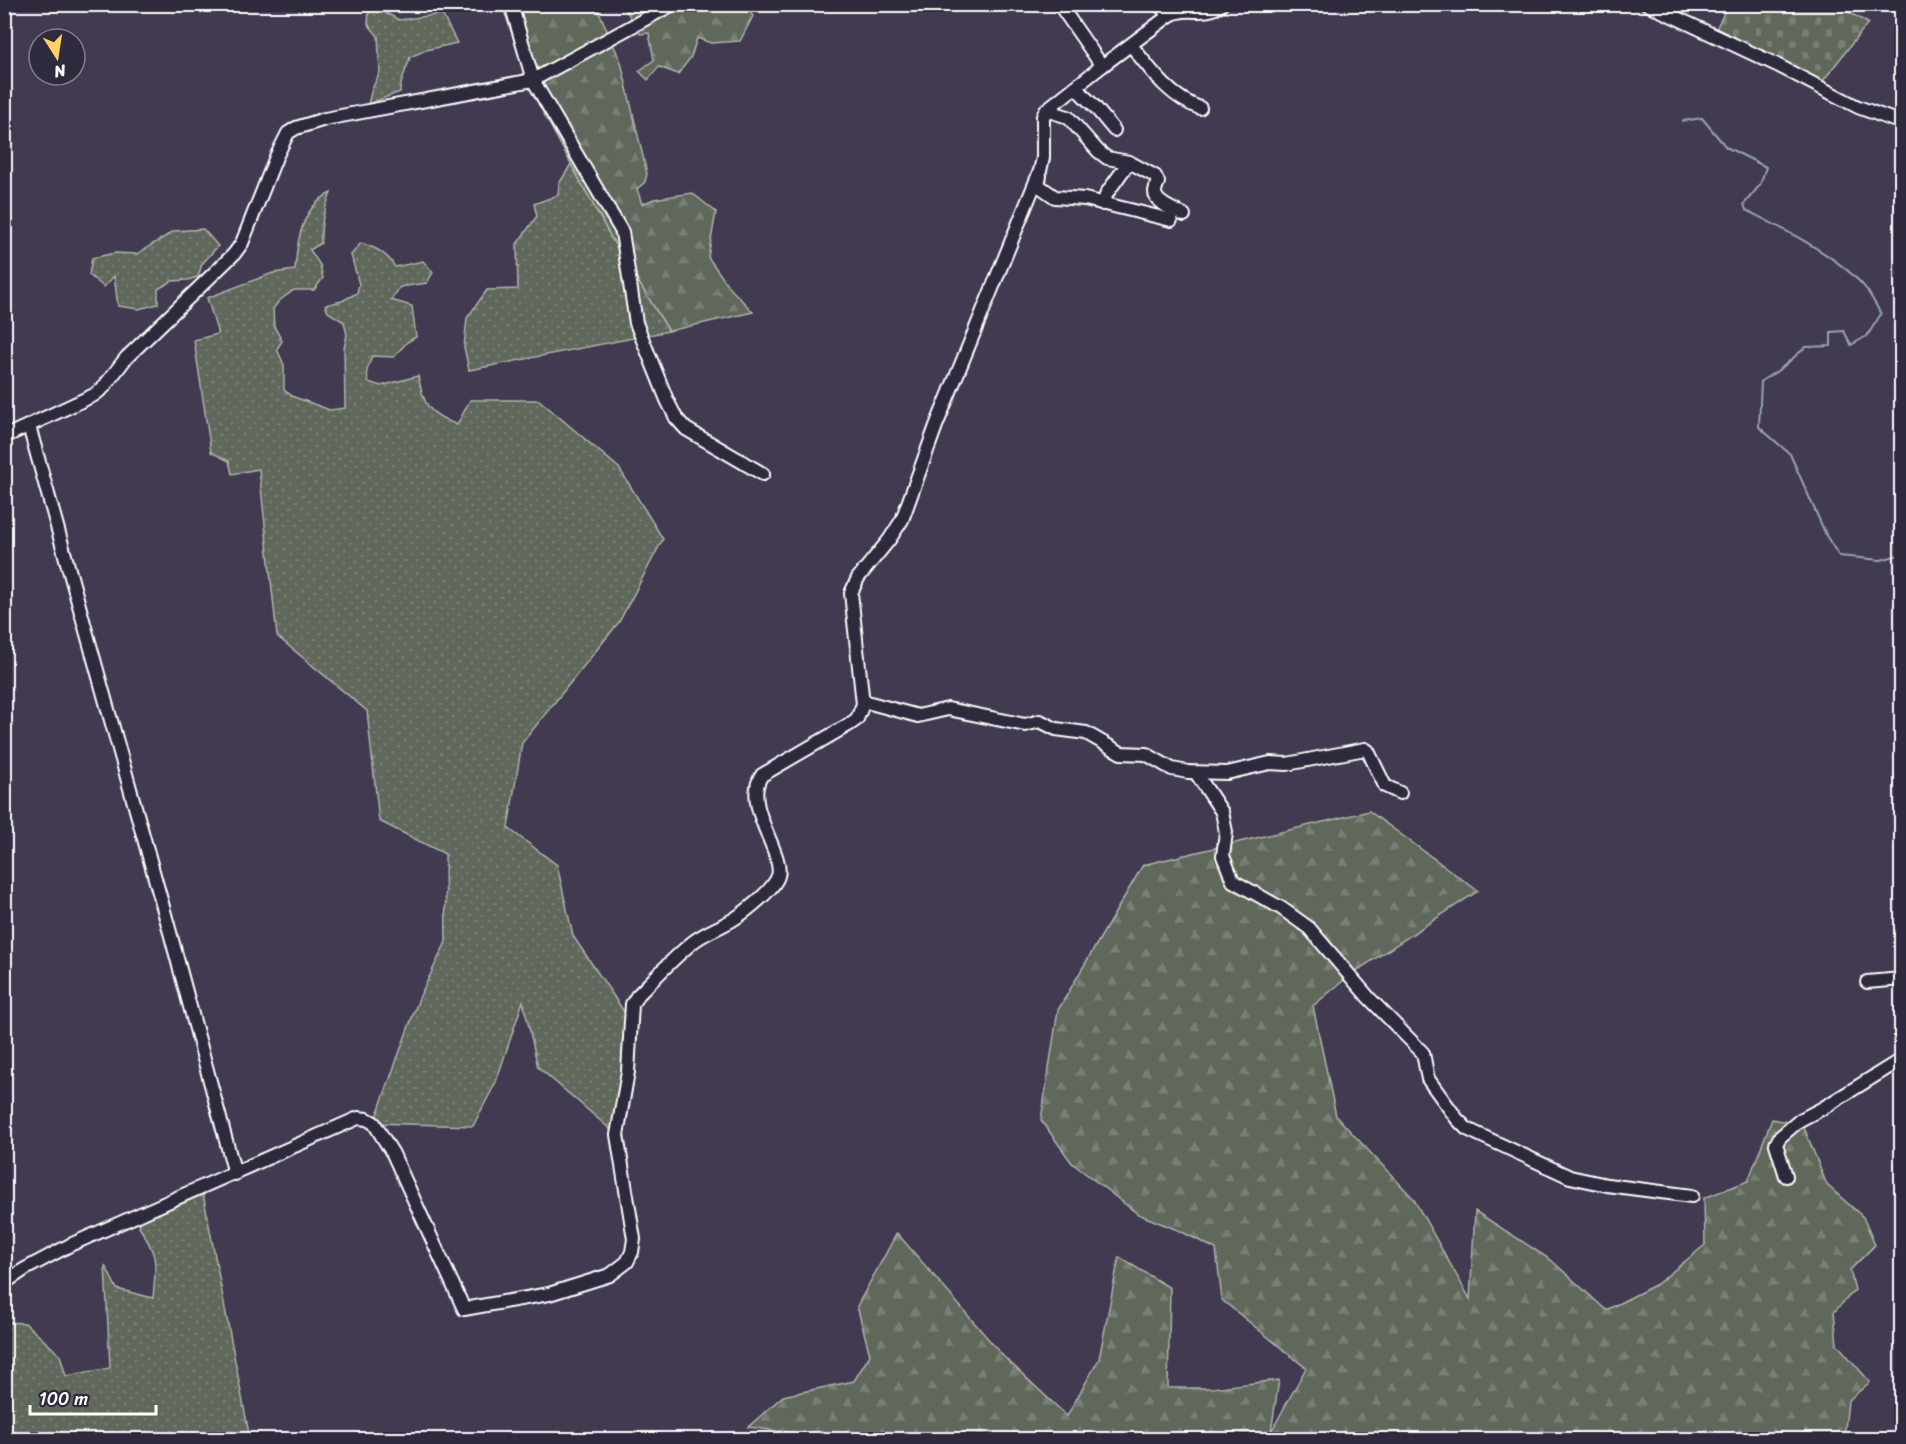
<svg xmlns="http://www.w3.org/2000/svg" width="1906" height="1444" font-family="Sriracha,sans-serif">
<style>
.grass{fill:url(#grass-dots);stroke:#b0b4ae;stroke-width:1.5}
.forest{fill:url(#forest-firs);stroke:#b0b4ae;stroke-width:1.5}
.cemetery{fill:url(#cemetery-stones);stroke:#b0b4ae;stroke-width:1.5}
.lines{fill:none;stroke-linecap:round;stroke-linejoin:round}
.stream{stroke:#97a4b0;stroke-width:2}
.minor-casing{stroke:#fff;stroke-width:16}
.minor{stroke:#2f2a3d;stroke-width:12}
</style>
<defs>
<pattern id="grass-dots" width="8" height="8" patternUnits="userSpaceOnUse" patternTransform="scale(1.5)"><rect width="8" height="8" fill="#60685c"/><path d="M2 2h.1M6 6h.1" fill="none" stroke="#787f74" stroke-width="1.8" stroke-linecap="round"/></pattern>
<pattern id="forest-firs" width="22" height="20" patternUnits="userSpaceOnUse" patternTransform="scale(1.5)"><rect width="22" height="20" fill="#60685c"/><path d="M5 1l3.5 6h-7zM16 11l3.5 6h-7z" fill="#787f74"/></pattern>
<pattern id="cemetery-stones" width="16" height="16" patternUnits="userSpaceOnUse" patternTransform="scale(1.5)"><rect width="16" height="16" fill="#60685c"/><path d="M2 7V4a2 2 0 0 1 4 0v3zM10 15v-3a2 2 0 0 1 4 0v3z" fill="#787f74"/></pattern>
</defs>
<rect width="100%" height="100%" fill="#413a50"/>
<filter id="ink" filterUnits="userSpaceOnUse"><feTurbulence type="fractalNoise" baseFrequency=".0167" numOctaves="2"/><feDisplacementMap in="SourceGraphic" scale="12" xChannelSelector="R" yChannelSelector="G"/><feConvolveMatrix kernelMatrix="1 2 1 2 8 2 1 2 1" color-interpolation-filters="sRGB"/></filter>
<g filter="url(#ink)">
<g class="grass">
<path d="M369,10H381L399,20L442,14L457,43L426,50L410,57C407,70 400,79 400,92L368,104L372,89L380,72L378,36L368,24Z"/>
<polygon points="571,164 613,241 669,331 469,370 464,347 467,318 487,290 518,289 517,244 537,216 534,204 558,195 559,184"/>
<path d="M331,193C324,210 320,224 321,243L310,250L320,265L323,278L314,290H294L279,301L273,309L274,326L282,341L277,349L284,365V390L294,397L330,410L345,408L344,348L347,335L344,322L328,312L325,305L342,301L357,293L359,284L351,255L361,243C376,248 387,253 395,267L423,261L433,272L427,283L400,287L391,300L412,306L416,337L407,342L394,357L372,356L367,370L368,382L381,386L418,376C425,407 427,412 457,425L470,400H539L619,468L663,539L619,622L522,743L508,828L557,865L573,936L631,1022L617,1135L538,1067L523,1001L496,1082L473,1126L374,1123L419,998L446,942L445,854L379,821L367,711L277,636L259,469L232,474L229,461L211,452L194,340L218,334L207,298L273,273L295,270C297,240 302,206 331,193Z"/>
<polygon points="203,229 218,246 202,264 198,277 188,280 172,281 158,289 158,304 139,309 118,306 114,276 104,287 89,275 92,258 115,253 137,254 174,231"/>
<path d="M201,1183L250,1439H5L4,1319L5,1322L25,1323L60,1355L66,1376L110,1368L105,1265L117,1289L153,1298C156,1264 159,1256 139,1227L146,1206Z"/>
</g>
<g class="forest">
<polygon points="502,5 596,5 621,62 647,174 645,182 637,189 642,204 654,199 692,193 716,212 708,257 729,287 753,312 669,331 613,241 532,92"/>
<polygon points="623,5 745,5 753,16 740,41 711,43 697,38 691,57 678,74 659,67 648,80 639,71 654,60 649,33 640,34"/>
<polygon points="1369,811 1478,891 1350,975 1313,1006 1336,1116 1413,1198 1470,1299 1475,1211 1551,1260 1606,1310 1657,1284 1705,1245 1704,1198 1748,1181 1772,1119 1803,1125 1827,1185 1863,1217 1875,1245 1850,1270 1855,1290 1834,1312 1837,1344 1870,1382 1848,1401 1844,1439 850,1440 748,1427 783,1396 854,1381 870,1355 857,1306 897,1233 1003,1356 1067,1416 1099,1359 1119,1257 1170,1288 1168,1388 1212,1388 1279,1380 1271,1432 1306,1368 1222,1300 1216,1249 1180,1231 1138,1214 1072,1163 1041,1120 1058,1010 1143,865"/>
</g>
<polygon class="cemetery" points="1728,5 1836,5 1868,23 1822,82 1715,31"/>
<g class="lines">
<path class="stream" d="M1683,121L1702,118L1726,147L1766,167L1760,185L1744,204L1746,210C1783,229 1841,257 1867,290C1872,298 1877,307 1881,314L1867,336L1851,345L1844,331L1831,332V346L1806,347L1779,370L1761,381L1759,427L1790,454L1827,537L1839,556L1881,560L1902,554"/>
<defs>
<g id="minor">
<polyline points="511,4 533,80 622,232 636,323 667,400 676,418 686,429 763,474"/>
<path d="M1059,4L1102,66L1170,15C1190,5 1203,18 1222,4"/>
<polyline points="1158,4 1170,15"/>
<polyline points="1647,4 1777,65 1858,107 1902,123"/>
<path d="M1131,45C1151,70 1169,97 1200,108"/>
<polyline points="1075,87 1095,107 1114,130"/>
<path d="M1046,110L1068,117L1098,151L1107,158L1129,162L1155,176L1158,182C1157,185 1155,189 1155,192C1155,204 1175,210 1184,215"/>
<polyline points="1040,176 1038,185 1055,197 1085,199 1171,220"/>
<polyline points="1103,204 1107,193 1129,162"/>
<polyline points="29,426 168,925 235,1174"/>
<polyline points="4,437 94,395 103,388 126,358 234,254 242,243 276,157 288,133 296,128 325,119 533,80 673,4"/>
<polyline points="863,701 918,716 948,709 1025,725 1040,721 1056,729 1086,733 1121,753 1146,754 1172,769 1188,772 1227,773 1270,763 1287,764 1365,749 1368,751 1385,786 1400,793"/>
<polyline points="1196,773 1222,812 1226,832 1223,856 1233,881 1281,908 1309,928 1369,998 1423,1053 1428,1079 1457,1119 1467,1129 1570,1177 1607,1185 1692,1196"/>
<polyline points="1867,982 1902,979"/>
<polyline points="1786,1176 1776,1144 1780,1137 1800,1120 1823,1108 1902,1059"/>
<path d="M4,1283L25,1269L70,1245L358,1118L367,1119L374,1123L393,1154L464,1309L549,1294L610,1275L627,1262L632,1252L634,1239L617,1135L628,1072L632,1004L637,996C655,978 673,958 693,942C703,934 714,930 725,924C740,917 773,891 778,876C785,853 741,804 762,775L850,724L857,719L863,704L851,593L858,578L889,540L902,520L936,426L1040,171L1043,158V116L1046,110L1102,66"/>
</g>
</defs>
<use href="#minor" class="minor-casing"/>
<use href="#minor" class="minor"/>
</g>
</g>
<rect width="1906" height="1444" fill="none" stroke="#2f2a3d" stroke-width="24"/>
<rect x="12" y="12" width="1882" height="1420" fill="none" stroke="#fff" stroke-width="2" filter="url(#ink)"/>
<g transform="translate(57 57) rotate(168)"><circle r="28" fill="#2f2a3d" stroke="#827f8b" stroke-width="1.5"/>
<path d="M0-4.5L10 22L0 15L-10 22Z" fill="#ffd166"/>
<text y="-9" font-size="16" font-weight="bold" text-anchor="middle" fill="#ffffff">N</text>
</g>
<path d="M30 1405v9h126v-9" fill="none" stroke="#ffffff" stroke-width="3"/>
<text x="39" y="1405" font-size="18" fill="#ffffff" stroke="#2f2a3d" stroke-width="4.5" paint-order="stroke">100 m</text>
</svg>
